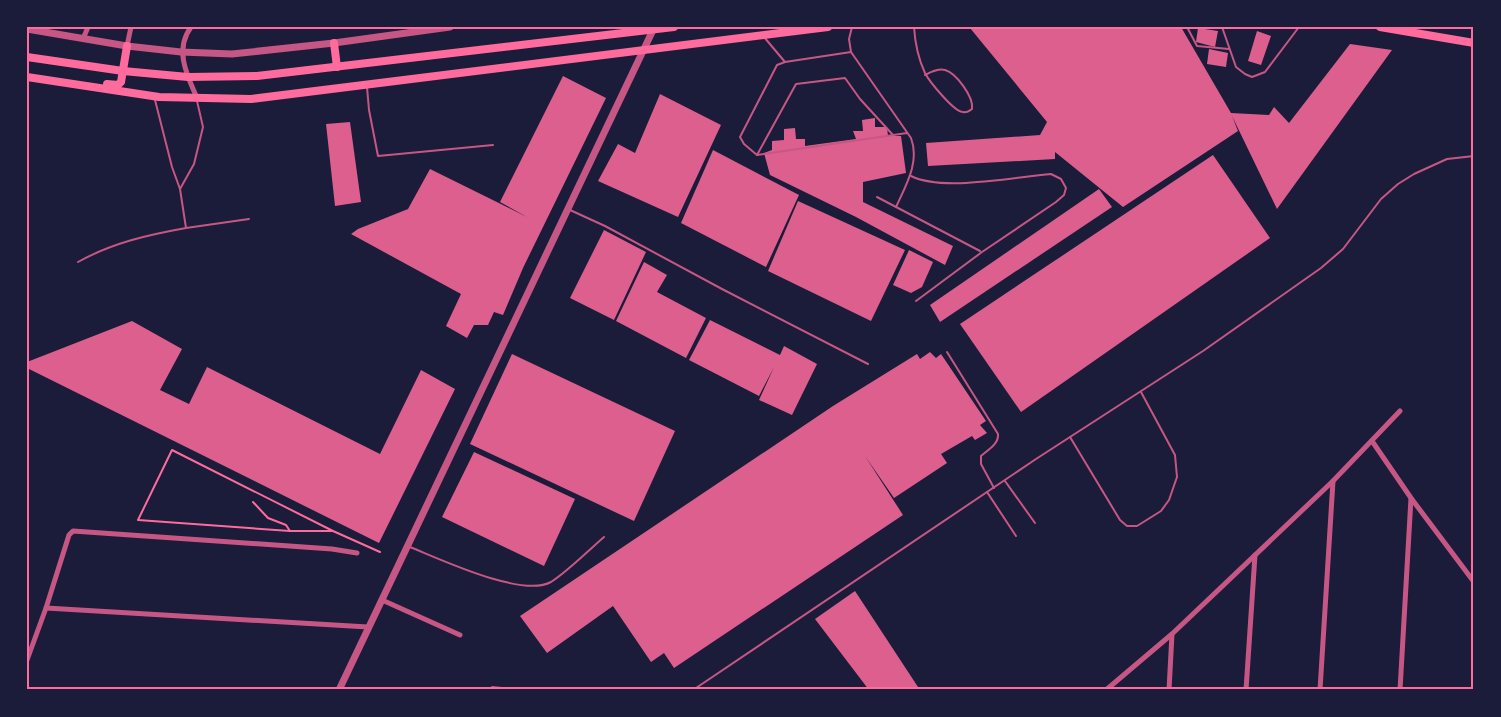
<svg xmlns="http://www.w3.org/2000/svg" width="1501" height="717" font-family="'Roboto Condensed',sans-serif">
<style>
.building{fill:#dd5f8e}
.lines{fill:none;stroke-linecap:round;stroke-linejoin:round}
.path{stroke:#ff6b9d;stroke-width:2}
.service{stroke:#c65784;stroke-width:2}
.minor{stroke:#c65784;stroke-width:5}
.tertiary{stroke:#c65784;stroke-width:7}
.primary{stroke:#ff6b9d;stroke-width:8}
.neatline{fill:none;stroke:#ff6b9d;stroke-width:2}
</style>
<rect width="100%" height="100%" fill="#1b1b3a"/>
<g class="building">
<polygon points="978,27 1181,27 1231,113 1269,115 1274,107 1289,123 1350,44 1392,50 1277,209 1232,116 1238,131 1123,207 1055,152 1055,159 928,166 926,143 1040,135 1047,122 970,28"/>
<polygon points="1198,28 1218,31 1215,47 1196,42"/>
<polygon points="1257,31 1271,36 1261,65 1248,61"/>
<polygon points="1209,49 1228,53 1226,67 1207,64"/>
<polygon points="563,76 606,98 523,268 503,315 494,312 488,325 474,325 467,338 446,326 461,294 351,234 358,229 408,209 430,169 527,217 500,202"/>
<polygon points="660,94 721,125 678,217 598,181 618,144 635,153"/>
<polygon points="875,118 875,127 887,127 888,136 901,136 906,173 863,182 863,202 953,246 945,265 856,217 770,175 764,153 772,150 772,141 784,140 784,129 795,128 796,139 805,139 805,146 856,139 853,131 863,131 862,120"/>
<polygon points="350,122 361,202 335,206 326,124"/>
<polygon points="713,150 799,195 766,267 681,223"/>
<polygon points="1213,155 1270,238 1021,412 960,324"/>
<polygon points="1099,189 1112,207 940,322 930,305"/>
<polygon points="798,201 905,250 871,321 768,271"/>
<polygon points="604,230 646,252 614,320 570,298"/>
<polygon points="909,250 933,262 922,287 911,293 893,285"/>
<polygon points="644,262 667,275 657,292 706,318 686,358 616,321"/>
<polygon points="710,320 780,355 784,346 817,364 792,415 759,400 774,367 759,396 689,360"/>
<polygon points="132,321 182,349 160,390 189,404 207,367 380,454 421,370 455,389 379,543 27,368 27,362"/>
<polygon points="930,352 936,358 941,354 986,421 980,425 987,433 975,440 972,436 941,454 947,463 894,498 865,456 903,515 674,668 664,653 651,662 613,606 547,653 520,616 833,406 917,354 920,359"/>
<polygon points="512,354 675,431 634,521 470,444"/>
<polygon points="474,452 575,499 544,566 442,517"/>
<polygon points="855,591 920,690 869,690 815,619"/>
</g>
<g class="lines">
<g class="path">
<polyline points="253,502 268,518 286,525 290,531"/>
<polyline points="333,531 172,450 138,520 290,531 333,531 380,552"/>
</g>
<g class="service">
<path d="M914,27C915,43 918,58 925,73C929,81 954,112 963,112C967,113 969,111 972,109C974,97 956,73 945,70C938,68 931,72 925,75"/>
<polyline points="1187,27 1197,46 1229,49"/>
<polyline points="1222,27 1236,67 1245,74 1252,77 1265,72 1299,27"/>
<polyline points="764,37 785,62"/>
<polyline points="851,52 849,39 852,27"/>
<polyline points="367,87 369,110 378,156 493,145"/>
<polyline points="155,100 172,167 180,189"/>
<polyline points="757,155 796,84 845,78 860,99 893,135"/>
<path d="M911,176C943,192 1013,177 1051,174L1061,179L1066,188L1064,195L1056,202L982,252L916,301"/>
<polyline points="877,197 980,251"/>
<path d="M896,207C906,185 920,162 911,138L851,52L785,62L777,65L740,137L744,144L757,155L907,133"/>
<polyline points="570,210 605,226 722,289 868,364"/>
<polyline points="186,228 249,219"/>
<path d="M78,262C112,243 147,235 186,228L180,189L194,164L203,127L197,101"/>
<path d="M947,352L998,434C999,444 988,450 981,456V464L994,488"/>
<polyline points="1070,437 1120,520 1127,526 1137,526 1161,511 1169,500 1177,477 1175,455 1141,392"/>
<polyline points="1005,481 1035,523"/>
<polyline points="987,492 1016,536"/>
<path d="M410,547C440,559 522,598 551,582C567,572 589,550 604,537"/>
<polyline points="492,687 525,690"/>
<polyline points="693,690 1036,459 1203,351 1321,268 1343,249 1381,199 1398,184 1414,174 1447,159 1474,156"/>
</g>
<g class="minor">
<path d="M191,27C174,50 187,75 197,98"/>
<polyline points="83,39 88,27"/>
<polyline points="127,46 131,27"/>
<polyline points="1372,441 1411,498 1474,582"/>
<polyline points="382,600 460,635"/>
<polyline points="46,608 368,627"/>
<polyline points="27,660 46,608 69,535 73,531 332,549 357,553"/>
<polyline points="1106,690 1172,634 1333,481 1400,411"/>
<polyline points="1169,690 1172,634"/>
<polyline points="1246,690 1255,555"/>
<polyline points="1320,690 1333,481"/>
<polyline points="1400,690 1411,498"/>
</g>
<g class="tertiary">
<polyline points="27,29 127,46 181,52 232,54 334,43 450,27"/>
<polyline points="339,690 653,30"/>
</g>
<g class="primary">
<polyline points="1380,27 1474,43"/>
<polyline points="334,43 337,67"/>
<polyline points="27,57 123,71 188,77 257,76 674,27"/>
<polyline points="27,77 159,97 251,99 828,27"/>
<polyline points="107,84 118,85 121,82 127,46"/>
</g>
</g>
<rect width="1501" height="717" fill="none" stroke="#1b1b3a" stroke-width="57"/>
<rect x="28" y="28" width="1444" height="660" class="neatline"/>
</svg>
